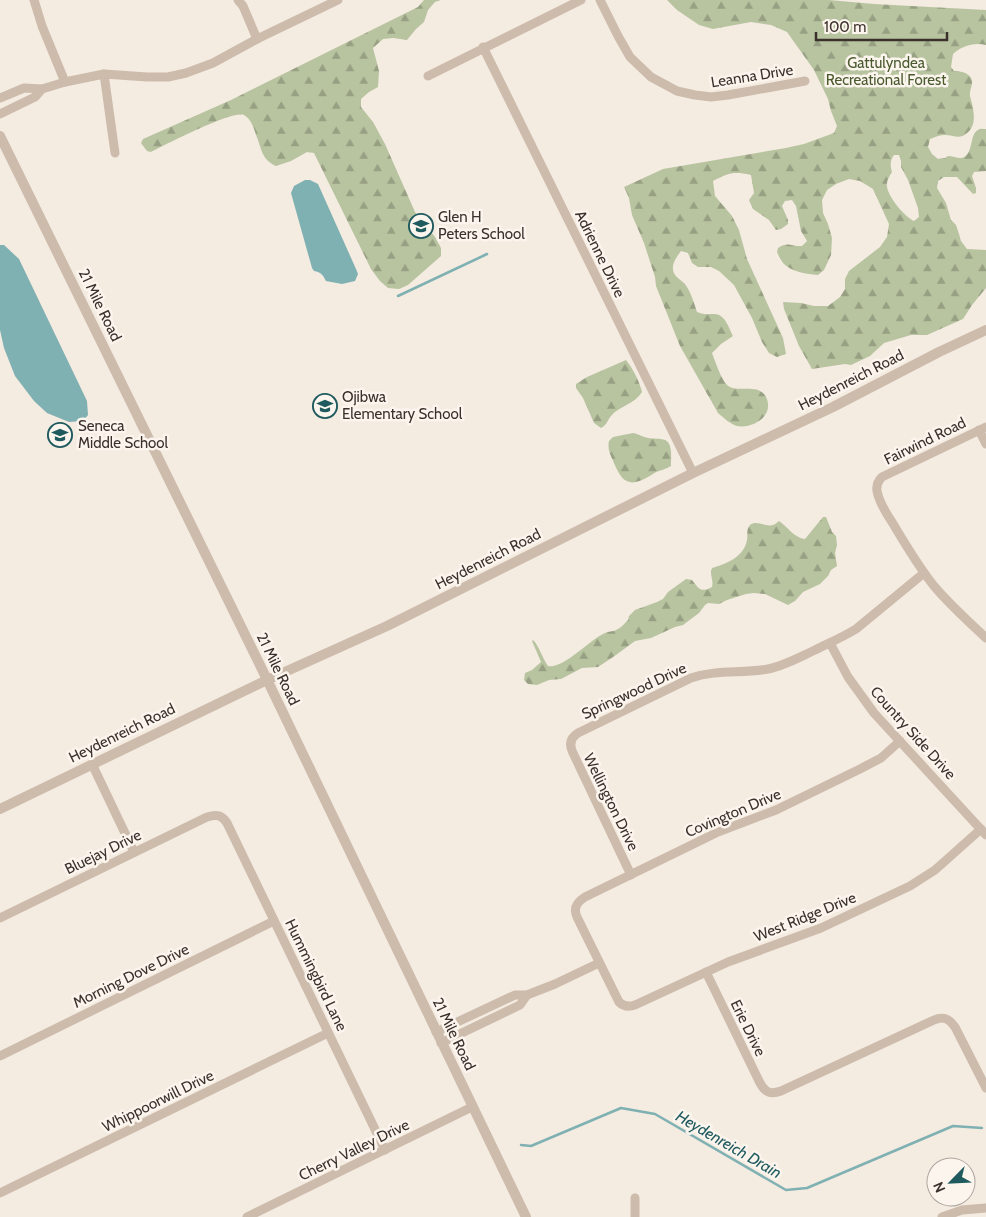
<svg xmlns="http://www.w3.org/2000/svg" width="986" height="1217" font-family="Cabin,sans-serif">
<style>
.forest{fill:url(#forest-firs);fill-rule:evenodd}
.water{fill:#7fb0b2}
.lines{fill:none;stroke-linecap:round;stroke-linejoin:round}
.stream{stroke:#7fb0b2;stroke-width:2.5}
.minor{stroke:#cdbbac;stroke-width:9}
.tertiary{stroke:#cdbbac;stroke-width:10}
.labels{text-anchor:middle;stroke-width:5;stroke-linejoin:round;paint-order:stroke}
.park-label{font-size:15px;fill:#4a5a2e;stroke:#fbf5ee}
.street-label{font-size:15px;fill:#3b302b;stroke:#fbf5ee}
.poi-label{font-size:15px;fill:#3b302b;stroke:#fbf5ee;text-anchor:start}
.water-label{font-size:16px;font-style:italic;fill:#1f5a5e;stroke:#fbf5ee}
</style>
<defs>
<pattern id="forest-firs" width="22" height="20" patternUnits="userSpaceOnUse" patternTransform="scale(1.25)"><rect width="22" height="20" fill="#b8c4a0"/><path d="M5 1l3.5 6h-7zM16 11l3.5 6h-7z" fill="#97a083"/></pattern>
</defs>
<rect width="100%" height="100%" fill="#f4ebe1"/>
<g class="forest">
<path d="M424,0H441L435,2L428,10L424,22L416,29L407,40L393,38L383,39L373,48L379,71L378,87L369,92L361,99V107L373,122L385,144L415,212L435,237L441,248V256L408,285L399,289L388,288L380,281L371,269L314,153L307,152L291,161L276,166C261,159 262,149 256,135C254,128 251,119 244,115C232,110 165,145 151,152L147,151L141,143L143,139L231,100L418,7Z"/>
<path d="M667,0H829L874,4L986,10V45C974,42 962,46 953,54L951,67L954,71C959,71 968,72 971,78C974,83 970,88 970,93C969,95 971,98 971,100C974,111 977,125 967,133C960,140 953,135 945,135C940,135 935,137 930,139L928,147L932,154L938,159L945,158L948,156C952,156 957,158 961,158C974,156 969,134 978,130C980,128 983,129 986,129V171L974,172L972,176L976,188V193L973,194L957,177H944L938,181L937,188L946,203L951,220L956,225L959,234L961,241L967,249L986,250V288L972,305L963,319L927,335H911L884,343L870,356L851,365L845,364L812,369L799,346L784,309L783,302L801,303L814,306H828L840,297L845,289V279L849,271L880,247L887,237L889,224L873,189L860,181L849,179L836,184L827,190L822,200L823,213L828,224L832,238L831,255L824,270L818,275C807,274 791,272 783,263C781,260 779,256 777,252L778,248C789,241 790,247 802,246L807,241L801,231L796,206L792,200L785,201L782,206L788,220V224L781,229L776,230L769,220L753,209L749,200L754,193L751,175C733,171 729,173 713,181L715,196L732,216L739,230L747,259L783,338L786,354L777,357L769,353L762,342L752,318L734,285L719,271L711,267H698L692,263L688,253L681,251C678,255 672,263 673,269C673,276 680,279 685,284C691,292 694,303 697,312C704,315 707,314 714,314C725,314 729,328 733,336L721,344L712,353C715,361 721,379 727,385C737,394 758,382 766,397C775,415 754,429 737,426C730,424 724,418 718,413L680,346L656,286L655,277L644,243L632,215L629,198L624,187L663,169L786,148L804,144L834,133L837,126L831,111L828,99L814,70L787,32L771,25L751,22L713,29L699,25L677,10ZM894,155H899L901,161V167L908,180L918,208L919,217L914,221C904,216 889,198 887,187C886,181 889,177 892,172C890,165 890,160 894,155Z"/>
<path d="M626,360C633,369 639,380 642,392C635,404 619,406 611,416C607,421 607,425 601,428L594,423L583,398L576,388V384L587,377Z"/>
<path d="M633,433C638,434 643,437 648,438C653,439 660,438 665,440C673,443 671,459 671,466C666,469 661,470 656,472C653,474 650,476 646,478C628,488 621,480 614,463C611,456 607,449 609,441L613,437Z"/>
<path d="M823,517H826L832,532L836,536L837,545L835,553L837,566L831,570L828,576L820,584L803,592L795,601L788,605L765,594L754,593L746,594L727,600L719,604L708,603L705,605L699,613L683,625L675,627L651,638L635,641L616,655L598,667L582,668L561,679L549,680L537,685L528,684L524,680L525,673L532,670L541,662L532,641L533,640C540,647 542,658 548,666C564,669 589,640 605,633C608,631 613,632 616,630C621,628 625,623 628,620L629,616L635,610L657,602L663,599L668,592L686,579L692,580C699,589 701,593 712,587C714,579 709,576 712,568C726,564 744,557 747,540C748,535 746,529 750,525C758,518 769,532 779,521C788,527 794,538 805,539Z"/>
</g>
<g class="water">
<path d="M305,180H310L318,184L356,269L358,274L355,281L342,284L326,281C323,275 321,272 314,271L312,268L291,193L294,186Z"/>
<polygon points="0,245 4,245 19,259 87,401 88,415 83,421 69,422 47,413 34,401 15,376 4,348 0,330"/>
</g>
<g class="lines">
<g class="stream">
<polyline points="398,296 487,254"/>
<polyline points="521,1145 531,1146 621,1108 655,1114 786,1190 807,1188 953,1126 982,1128"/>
</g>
<g class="minor">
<polyline points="34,0 42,26 65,82"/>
<polyline points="238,0 243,6 257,39"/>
<polyline points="600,0 618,36 630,57 651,77 677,91 695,95 711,97 728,95 805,81"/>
<polyline points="483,47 693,473"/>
<polyline points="104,74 115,153"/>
<polyline points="428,76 581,0"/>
<polyline points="0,98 24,88 42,89 65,82 104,74 147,77 168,77 186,73 213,63 257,39 338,0"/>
<polyline points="0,114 35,97 42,89"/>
<path d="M986,427L882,477C878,481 876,485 877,491C879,502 886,513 892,522C905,544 918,566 934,586C950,605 968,621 986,638"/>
<polyline points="979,430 986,444"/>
<polyline points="830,643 848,677 874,713 986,835"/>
<path d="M900,741L881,758L860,769L776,810L718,832L585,897C577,902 573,908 577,917L619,1002C624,1007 629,1007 635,1005L728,962L821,928L910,886L935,870L981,829"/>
<polyline points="92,764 134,852"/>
<path d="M631,875L573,753C569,745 570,738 578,733L691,678C717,669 742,674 768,669C784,666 800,657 815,650C829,643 843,637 856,629L924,573"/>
<path d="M0,918L207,817C217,814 222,815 227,823L385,1150"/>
<path d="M706,972L760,1083C765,1092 770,1095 781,1091L934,1020C943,1016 949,1018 955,1027L986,1088"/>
<polyline points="436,1032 515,995 527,995 555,984 599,963"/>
<polyline points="441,1043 520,1005 527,995"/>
<polyline points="0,1056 274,921"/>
<polyline points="0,1193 328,1033"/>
<polyline points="635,1198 635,1217"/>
<polyline points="247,1217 472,1107"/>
<polyline points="942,1217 962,1210 986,1208"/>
</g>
<g class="tertiary">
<polyline points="0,136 259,663 526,1217"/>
<polyline points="0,809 267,680 387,626 693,473 833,407 939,352 986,330"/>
</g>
</g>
<defs>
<symbol id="school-ring" viewBox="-11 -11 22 22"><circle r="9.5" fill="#fbf5ee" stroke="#1f5a5e" stroke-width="1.5"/><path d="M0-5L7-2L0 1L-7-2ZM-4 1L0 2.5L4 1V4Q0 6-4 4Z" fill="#1f5a5e"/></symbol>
</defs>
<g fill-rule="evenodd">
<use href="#school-ring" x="407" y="212" width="28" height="28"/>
<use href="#school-ring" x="311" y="392" width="28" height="28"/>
<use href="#school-ring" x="46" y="421" width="28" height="28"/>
</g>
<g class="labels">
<g class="park-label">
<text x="886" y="68">Gattulyndea<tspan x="886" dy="17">Recreational Forest</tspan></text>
</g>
<g class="street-label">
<text transform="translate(752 76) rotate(-9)" y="5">Leanna Drive</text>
<text transform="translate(600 254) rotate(64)" y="5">Adrienne Drive</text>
<text transform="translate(100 305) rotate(64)" y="5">21 Mile Road</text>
<text transform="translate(851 380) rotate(-27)" y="5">Heydenreich Road</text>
<text transform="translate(925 441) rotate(-26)" y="5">Fairwind Road</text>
<text transform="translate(488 559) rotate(-27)" y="5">Heydenreich Road</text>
<text transform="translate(278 669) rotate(64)" y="5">21 Mile Road</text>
<text transform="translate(634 691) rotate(-25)" y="5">Springwood Drive</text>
<text transform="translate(122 733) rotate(-26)" y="5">Heydenreich Road</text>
<text transform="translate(913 733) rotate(48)" y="5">Country Side Drive</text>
<text transform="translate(611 802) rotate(64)" y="5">Wellington Drive</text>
<text transform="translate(733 813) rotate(-23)" y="5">Covington Drive</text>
<text transform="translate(103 852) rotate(-26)" y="5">Bluejay Drive</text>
<text transform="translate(805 917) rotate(-22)" y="5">West Ridge Drive</text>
<text transform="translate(316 975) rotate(64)" y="5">Hummingbird Lane</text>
<text transform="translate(131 976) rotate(-26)" y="5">Morning Dove Drive</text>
<text transform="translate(748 1028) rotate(64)" y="5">Erie Drive</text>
<text transform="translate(454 1034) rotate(64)" y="5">21 Mile Road</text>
<text transform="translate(158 1101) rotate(-26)" y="5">Whippoorwill Drive</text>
<text transform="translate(354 1150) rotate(-26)" y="5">Cherry Valley Drive</text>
</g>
<g class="poi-label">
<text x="438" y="222">Glen H<tspan x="438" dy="17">Peters School</tspan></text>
<text x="342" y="402">Ojibwa<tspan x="342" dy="17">Elementary School</tspan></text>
<text x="78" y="431">Seneca<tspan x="78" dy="17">Middle School</tspan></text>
</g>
<g class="water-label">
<text transform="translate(729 1144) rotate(30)" y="6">Heydenreich Drain</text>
</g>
</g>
<g transform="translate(951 1182) rotate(246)"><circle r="24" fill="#fbf5ee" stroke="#aea6a0"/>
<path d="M0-4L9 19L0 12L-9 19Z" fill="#1f5a5e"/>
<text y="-8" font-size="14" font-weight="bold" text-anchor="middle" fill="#3b302b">N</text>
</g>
<path d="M816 32v8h131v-8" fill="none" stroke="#3b302b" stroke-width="2.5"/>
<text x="824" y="32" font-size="15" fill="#3b302b" stroke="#fbf5ee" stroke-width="4" paint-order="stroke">100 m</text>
</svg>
